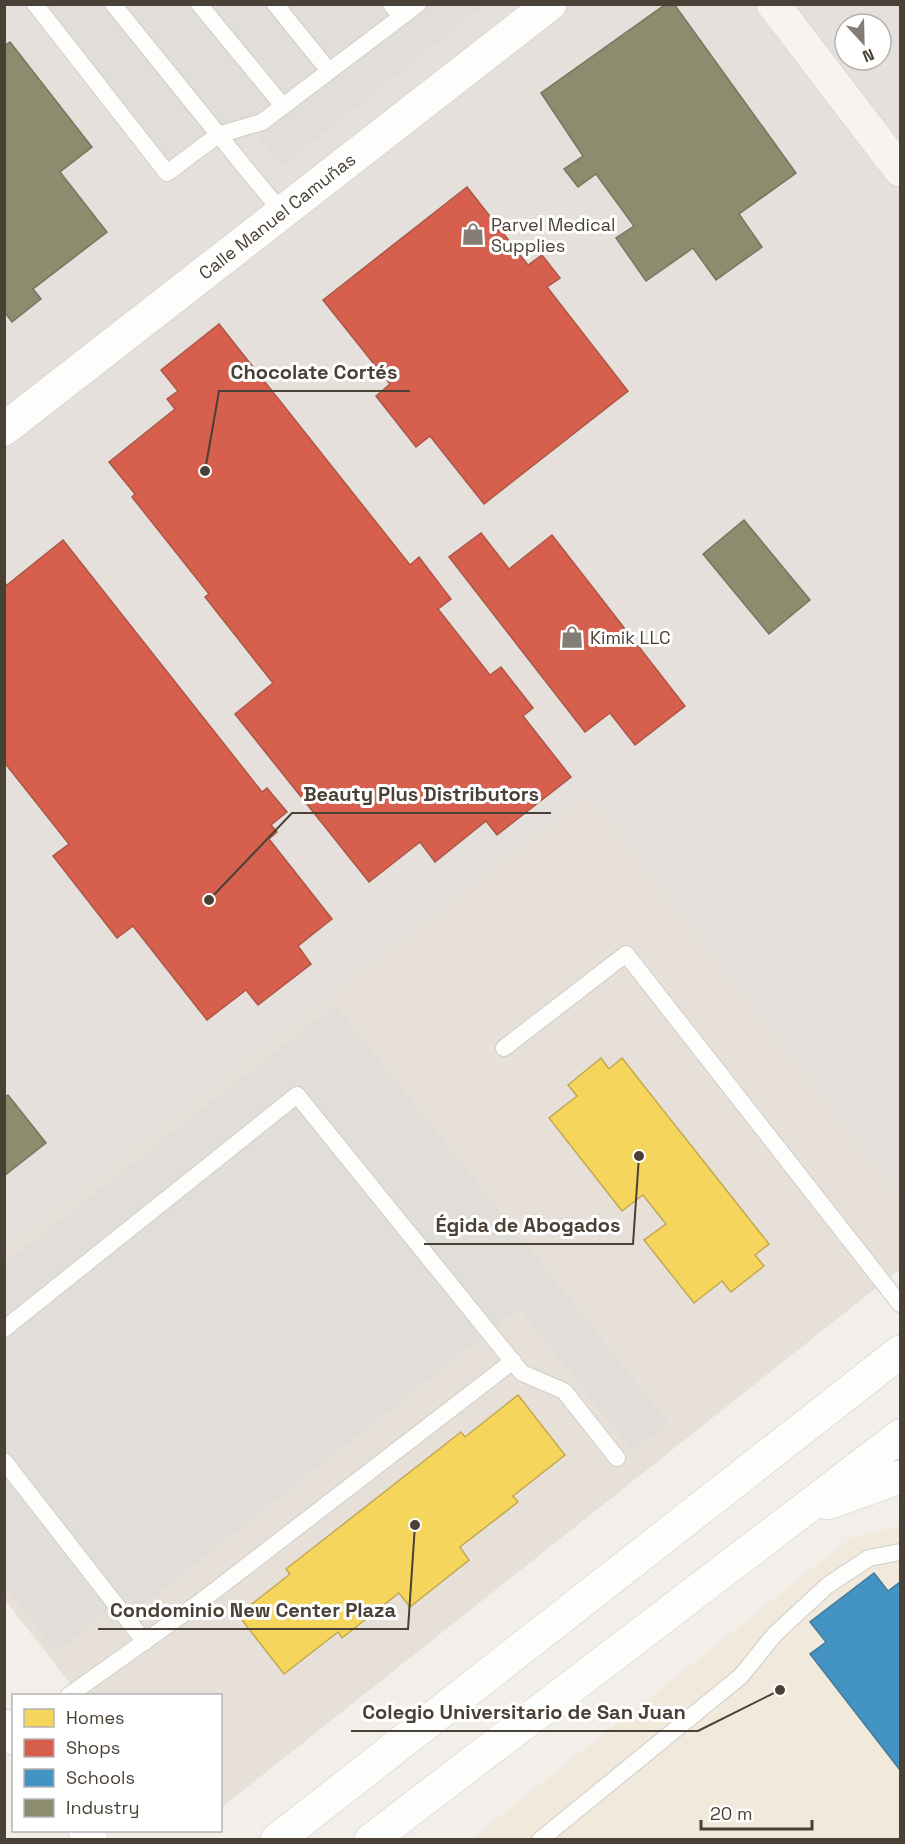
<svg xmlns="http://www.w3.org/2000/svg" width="905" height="1844" font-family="'Space Grotesk',sans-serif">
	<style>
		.residential { fill: #e6e0d8 }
		.industrial { fill: #e5e0dc; fill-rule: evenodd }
		.education { fill: #f0e9dc }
		.parking { fill: #e1deda }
		.homes { fill: #f6d55c; stroke: #c2a851; stroke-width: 1.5 }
		.shops { fill: #d6604d; stroke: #ac5646; stroke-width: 1.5 }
		.schools { fill: #4393c3; stroke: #457a99; stroke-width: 1.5 }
		.industry { fill: #8c8c6e; stroke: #78755d; stroke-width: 1.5 }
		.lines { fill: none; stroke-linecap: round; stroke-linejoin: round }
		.lane-casing { stroke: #d0cdc8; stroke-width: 18 }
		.street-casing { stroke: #d0cdc8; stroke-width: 34 }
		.secondary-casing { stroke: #d3cdc2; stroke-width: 34 }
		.lane { stroke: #fdfdfc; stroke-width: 16 }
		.street { stroke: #fdfdfc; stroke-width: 33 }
		.secondary { stroke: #f7f4ef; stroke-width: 33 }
		.labels { text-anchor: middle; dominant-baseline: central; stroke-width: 6; stroke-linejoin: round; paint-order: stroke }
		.street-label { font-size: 18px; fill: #494036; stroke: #fff }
		.poi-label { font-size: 18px; fill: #494036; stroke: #fff; text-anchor: start }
		.leader { fill: none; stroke: #494036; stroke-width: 2 }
		.callout-dot { fill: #494036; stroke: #fff; stroke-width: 2 }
		.callout-label { font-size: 20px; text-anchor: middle; font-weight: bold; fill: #494036; stroke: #fff; stroke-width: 6; stroke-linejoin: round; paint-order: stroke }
	</style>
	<rect width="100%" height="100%" fill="#f2efeb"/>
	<!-- residential -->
	<path class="residential" d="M 588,793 L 900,1195 L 900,1269 L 221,1808 L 220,1696 L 79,1695 L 5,1600 L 5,1250 Z"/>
	<!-- industrial -->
	<path class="industrial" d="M 5,5 L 900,5 L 900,1195 L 588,793 L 5,1250 ZM 845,24 L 881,24 L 881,60 L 845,60 Z"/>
	<!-- education -->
	<path class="education" d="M 900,1525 L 900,1839 L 470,1840 L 848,1540 Z"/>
	<!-- parking -->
	<path class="parking" d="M 35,5 L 485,5 L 282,166 L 246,123 L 170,180 Z
		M 335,1005 L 669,1423 L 633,1451 L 519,1308 L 114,1628 L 104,1615 L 56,1652 L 5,1586 L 5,1263 Z"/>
	<!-- homes -->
	<path class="homes" d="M 601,1058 L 609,1069 L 622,1058 L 769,1244 L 755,1255 L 764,1266 L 731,1292 L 722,1281 L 694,1303 L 644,1240 L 666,1224 L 643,1195 L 622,1211 L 549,1118 L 577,1096 L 568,1085 Z
		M 518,1395 L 565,1455 L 513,1496 L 518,1502 L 460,1547 L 469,1560 L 410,1607 L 399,1593 L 342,1638 L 338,1632 L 284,1674 L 238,1615 L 290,1574 L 286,1569 L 461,1432 L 465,1437 Z"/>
	<!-- shops -->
	<path class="shops" d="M 467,187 L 528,265 L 542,255 L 560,278 L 547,287 L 628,391 L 484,504 L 430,436 L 416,447 L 376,396 L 390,384 L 323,300 Z
		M 219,324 L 410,565 L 419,557 L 451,599 L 438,609 L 490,675 L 501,667 L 533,708 L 523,716 L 571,777 L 497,835 L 486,821 L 435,862 L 420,842 L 369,882 L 235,714 L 273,683 L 205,597 L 209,594 L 132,497 L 135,494 L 109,462 L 175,409 L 167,399 L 178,391 L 161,370 Z
		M 481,533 L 509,569 L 552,535 L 685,706 L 635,745 L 610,713 L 585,732 L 449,557 Z
		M 63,540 L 262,792 L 267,788 L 287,812 L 271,825 L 277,832 L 269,839 L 332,919 L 298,946 L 311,964 L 258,1005 L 246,990 L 207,1020 L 133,926 L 117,938 L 53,856 L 69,844 L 4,762 L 4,583 L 7,585 Z"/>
	<!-- schools -->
	<path class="schools" d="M 874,1573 L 888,1591 L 900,1582 L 900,1770 L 810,1654 L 826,1642 L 810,1622 Z"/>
	<!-- industry -->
	<path class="industry" d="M 666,4 L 674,4 L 796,173 L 739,214 L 762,247 L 716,280 L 693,248 L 646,281 L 616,238 L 634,226 L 596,174 L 578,187 L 564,169 L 583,156 L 541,93 Z
		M 10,42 L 92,147 L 60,172 L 107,232 L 33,289 L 41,299 L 12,322 L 6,314 L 4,314 L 4,46 Z
		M 744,520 L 810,600 L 769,634 L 703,554 Z
		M 8,1095 L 46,1143 L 4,1176 L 4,1143 L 6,1142 L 4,1139 L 4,1098 Z"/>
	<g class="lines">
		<!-- lane casing -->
		<g class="lane-casing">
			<path id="lane" d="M 35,4 L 167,173 L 218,135 L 262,122 L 418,4
				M 113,4 L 247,170 L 282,212
				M 199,4 L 283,106
				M 275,4 L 329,71
				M 391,4 L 401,17
				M 504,1048 L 626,954 L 900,1304
				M 4,1329 L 297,1095 L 522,1373 L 564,1391 L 617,1458
				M 4,1461 L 145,1642
				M 68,1696 L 200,1602 L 513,1361
				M 540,1840 L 741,1676 L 774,1635 L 828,1585 L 869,1558 L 900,1552"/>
		</g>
		<!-- street casing -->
		<g class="street-casing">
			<path id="street" d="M 4,429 L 550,4
				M 828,1503 L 900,1477
				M 4,1726 L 14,1738
				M 85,1830 L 91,1840
				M 277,1840 L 900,1352
				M 371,1840 L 900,1436"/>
		</g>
		<!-- secondary casing -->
		<g class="secondary-casing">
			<path id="secondary" d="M 773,4 L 900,170"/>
		</g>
		<!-- lane -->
		<use href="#lane" class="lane"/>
		<!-- street -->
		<use href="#street" class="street"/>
		<!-- secondary -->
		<use href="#secondary" class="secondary"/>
	</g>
	<!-- icons -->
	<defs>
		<g id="shop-bare" transform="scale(1.8)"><path d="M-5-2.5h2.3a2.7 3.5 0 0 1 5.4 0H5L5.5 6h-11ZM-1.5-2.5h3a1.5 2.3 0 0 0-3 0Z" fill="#847d75" stroke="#fff" stroke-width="2.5" paint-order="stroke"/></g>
	</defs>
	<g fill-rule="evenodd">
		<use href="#shop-bare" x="473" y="234"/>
		<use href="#shop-bare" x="572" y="637"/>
	</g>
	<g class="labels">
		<!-- street labels -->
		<g class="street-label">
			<text transform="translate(277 216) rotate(-38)">Calle Manuel Camuñas</text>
		</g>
		<!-- poi labels -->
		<g class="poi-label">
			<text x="491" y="224">Parvel Medical<tspan x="491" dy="21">Supplies</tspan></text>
			<text x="590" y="637">Kimik LLC</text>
		</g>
	</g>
	<!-- callouts -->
	<path class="leader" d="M205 471L219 391H410M209 900L292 813H551M639 1156L633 1244H424M415 1525L408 1629H98M780 1690L698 1731H351"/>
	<g class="callout-dot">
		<circle cx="205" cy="471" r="6"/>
		<circle cx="209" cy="900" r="6"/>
		<circle cx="639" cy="1156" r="6"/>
		<circle cx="415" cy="1525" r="6"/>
		<circle cx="780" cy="1690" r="6"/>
	</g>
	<g class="callout-label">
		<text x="314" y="379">Chocolate Cortés</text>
		<text x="421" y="801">Beauty Plus Distributors</text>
		<text x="528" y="1232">Égida de Abogados</text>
		<text x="253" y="1617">Condominio New Center Plaza</text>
		<text x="524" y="1719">Colegio Universitario de San Juan</text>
	</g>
	<!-- border -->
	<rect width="905" height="1844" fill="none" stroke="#494036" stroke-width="12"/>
	<!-- legend -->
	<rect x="12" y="1694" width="210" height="138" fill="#ffffff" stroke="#b6b3af" stroke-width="1.5"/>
	<rect x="24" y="1709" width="30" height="18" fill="#f6d55c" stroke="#b6b3af" stroke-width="1.5"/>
	<text x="66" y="1724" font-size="18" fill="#494036">Homes</text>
	<rect x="24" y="1739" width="30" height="18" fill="#d6604d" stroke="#b6b3af" stroke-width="1.5"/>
	<text x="66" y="1754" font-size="18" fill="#494036">Shops</text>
	<rect x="24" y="1769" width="30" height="18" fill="#4393c3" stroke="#b6b3af" stroke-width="1.5"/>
	<text x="66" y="1784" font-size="18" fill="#494036">Schools</text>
	<rect x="24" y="1799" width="30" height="18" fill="#8c8c6e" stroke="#b6b3af" stroke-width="1.5"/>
	<text x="66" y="1814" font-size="18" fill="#494036">Industry</text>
	<!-- north arrow -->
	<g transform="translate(863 42) rotate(158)"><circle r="28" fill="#ffffff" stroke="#b6b3af" stroke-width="1.5"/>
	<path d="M0-4.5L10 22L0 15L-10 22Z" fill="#847d75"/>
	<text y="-9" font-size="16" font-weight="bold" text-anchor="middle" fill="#494036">N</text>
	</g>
	<!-- scale -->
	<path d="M701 1820v9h111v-9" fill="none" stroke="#494036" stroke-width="3"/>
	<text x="710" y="1820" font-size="18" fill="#494036" stroke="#ffffff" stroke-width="4.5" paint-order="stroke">20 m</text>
</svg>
